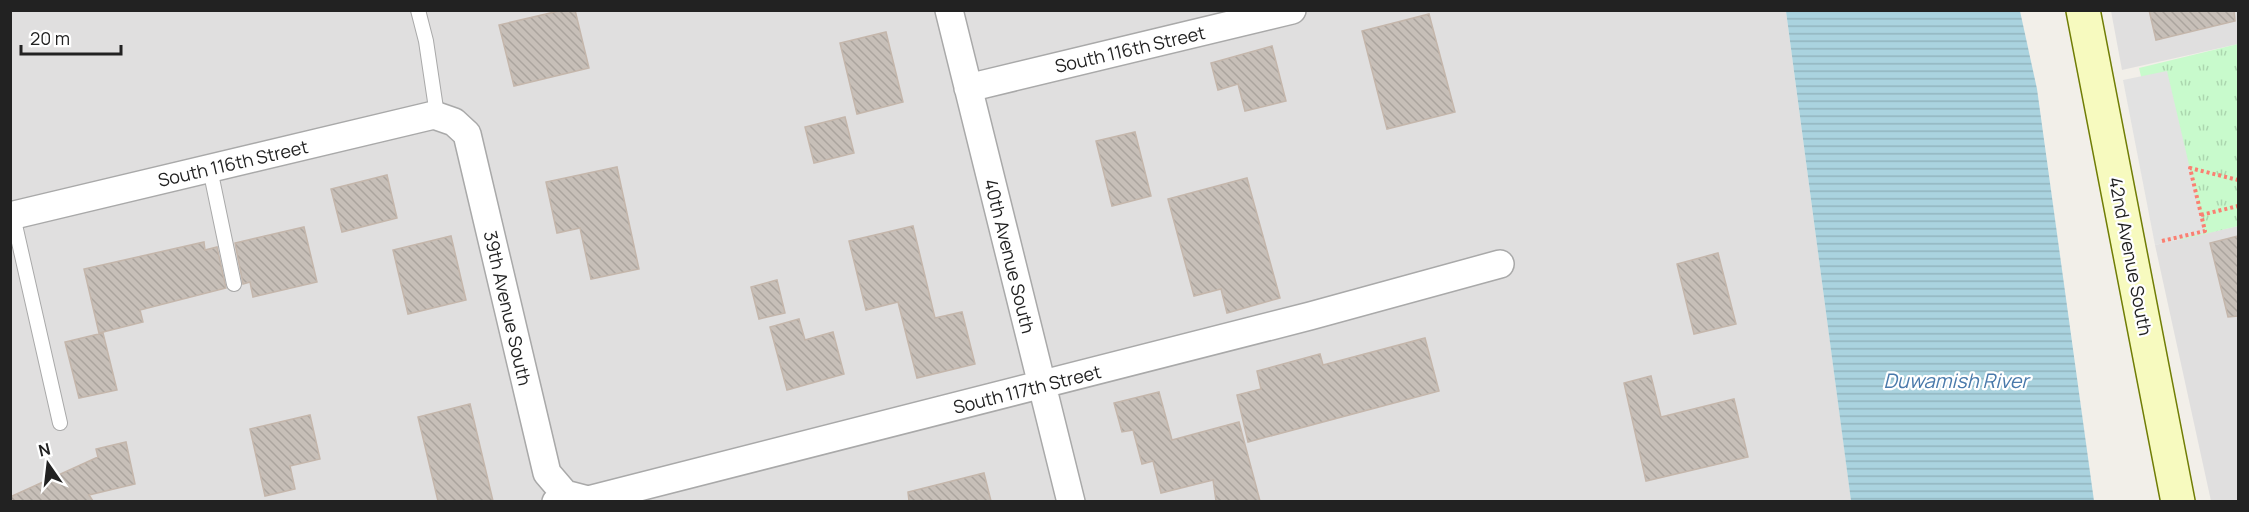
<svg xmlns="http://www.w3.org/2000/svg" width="2249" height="512" font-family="Manrope,sans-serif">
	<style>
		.residential { fill: #e0dfdf }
		.park { fill: url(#park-tufts) }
		.parking { fill: #e2e2e2 }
		.water { fill: url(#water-rules) }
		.building { fill: url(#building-back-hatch); stroke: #c4b6ab; stroke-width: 1.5 }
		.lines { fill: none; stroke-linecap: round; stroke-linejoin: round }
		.lane-casing { stroke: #a9a9a9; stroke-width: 16 }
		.street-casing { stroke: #a9a9a9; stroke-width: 30 }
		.secondary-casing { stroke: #707d05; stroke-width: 36 }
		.path { stroke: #fa8072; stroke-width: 4; stroke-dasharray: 3 3; stroke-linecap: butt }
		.lane { stroke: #fff; stroke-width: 14 }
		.street { stroke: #fff; stroke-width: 27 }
		.secondary { stroke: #f7fabf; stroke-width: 33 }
		.labels { text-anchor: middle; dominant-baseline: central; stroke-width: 4.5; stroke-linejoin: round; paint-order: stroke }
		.street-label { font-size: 18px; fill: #222; stroke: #fff }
		.water-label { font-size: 20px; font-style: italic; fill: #4a7aab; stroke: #fff }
	</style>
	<defs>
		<pattern id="park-tufts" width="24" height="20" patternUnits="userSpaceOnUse" patternTransform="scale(1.5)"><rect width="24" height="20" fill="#c8facc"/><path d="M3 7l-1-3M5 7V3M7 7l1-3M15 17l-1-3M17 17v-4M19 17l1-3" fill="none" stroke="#acd6af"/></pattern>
		<pattern id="water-rules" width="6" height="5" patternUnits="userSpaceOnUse" patternTransform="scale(1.5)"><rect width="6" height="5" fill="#aad3df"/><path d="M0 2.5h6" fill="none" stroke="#92b5bf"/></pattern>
		<pattern id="building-back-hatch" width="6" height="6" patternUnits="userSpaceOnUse" patternTransform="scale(1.5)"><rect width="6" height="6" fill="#c7bfb8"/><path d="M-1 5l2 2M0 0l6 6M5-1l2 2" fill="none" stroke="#aba49e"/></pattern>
	</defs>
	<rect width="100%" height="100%" fill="#f2efe9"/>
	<!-- residential -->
	<path class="residential" d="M 10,11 L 1786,11 L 1851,501 L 11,501 Z
		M 2111,11 L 2238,11 L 2238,44 L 2122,70 Z
		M 2238,226 L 2238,501 L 2211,501 L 2155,245 Z"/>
	<!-- park -->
	<path class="park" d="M 2238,44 L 2238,226 L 2180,240 L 2139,68 Z"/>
	<!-- parking -->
	<path class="parking" d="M 2167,71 L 2205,233 L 2155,245 L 2123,80 Z"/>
	<!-- water -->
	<path class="water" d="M 1786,11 L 2020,11 L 2037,89 L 2094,501 L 1851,501 Z"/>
	<!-- building -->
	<path class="building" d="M 563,10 L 575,10 L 589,68 L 514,86 L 499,25 Z
		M 2149,10 L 2234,10 L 2235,21 L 2156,40 Z
		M 1429,14 L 1455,112 L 1387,129 L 1362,31 Z
		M 886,32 L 903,102 L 857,114 L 840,43 Z
		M 1272,46 L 1286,101 L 1245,111 L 1238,84 L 1218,90 L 1211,63 Z
		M 845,117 L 854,153 L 814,163 L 805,127 Z
		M 1135,132 L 1151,196 L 1112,206 L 1096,141 Z
		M 617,167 L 639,269 L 591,279 L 580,228 L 557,233 L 546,182 Z
		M 387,175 L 397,218 L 342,232 L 331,189 Z
		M 1247,178 L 1280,298 L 1227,313 L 1221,289 L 1194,296 L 1168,199 Z
		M 913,226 L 935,318 L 962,312 L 975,364 L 917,378 L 898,302 L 866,310 L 849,241 Z
		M 304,227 L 317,282 L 253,297 L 250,282 L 243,284 L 235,243 Z
		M 451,236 L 466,300 L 408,314 L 393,250 Z
		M 2238,236 L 2238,316 L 2228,317 L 2210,243 Z
		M 204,242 L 205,250 L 217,247 L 226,288 L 140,310 L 143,322 L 99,333 L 84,269 Z
		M 1718,253 L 1736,324 L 1694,334 L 1677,264 Z
		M 777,280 L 785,313 L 759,319 L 751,287 Z
		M 799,319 L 805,340 L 833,332 L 844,374 L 787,390 L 770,327 Z
		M 103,333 L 117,390 L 79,398 L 65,342 Z
		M 1425,338 L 1439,391 L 1248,442 L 1237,395 L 1261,389 L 1257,371 L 1320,354 L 1323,365 Z
		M 1651,376 L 1661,417 L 1734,399 L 1748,457 L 1646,481 L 1624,383 Z
		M 1159,392 L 1172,440 L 1239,422 L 1260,501 L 1216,501 L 1213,480 L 1161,493 L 1153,461 L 1142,464 L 1133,430 L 1122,432 L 1114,403 Z
		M 470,404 L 493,501 L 438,501 L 418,417 Z
		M 310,415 L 320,459 L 290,466 L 295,489 L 265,496 L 250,429 Z
		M 126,442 L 135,484 L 89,495 L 93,501 L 10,501 L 10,497 L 98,457 L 96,449 Z
		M 984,473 L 991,501 L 909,501 L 908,492 Z"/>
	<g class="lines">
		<!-- lane casing -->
		<g class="lane-casing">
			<path id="lane" d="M 418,10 L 426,41 L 437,115
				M 210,169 L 234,284
				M 13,216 L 60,423"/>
		</g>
		<!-- street casing -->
		<g class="street-casing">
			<path id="street" d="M 949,10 L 1071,502
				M 968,88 L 1292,10
				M 10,216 L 434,115 L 454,122 L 467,134 L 547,473 L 565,494
				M 556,502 L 565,494 L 588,500 L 1310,316 L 1500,264"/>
		</g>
		<!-- secondary casing -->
		<g class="secondary-casing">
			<path id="secondary" d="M 2083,10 L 2178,502"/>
		</g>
		<!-- path -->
		<path class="path" d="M 2201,215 L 2238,206
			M 2162,241 L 2205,231 L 2190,168 L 2238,180"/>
		<!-- lane -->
		<use href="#lane" class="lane"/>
		<!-- street -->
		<use href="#street" class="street"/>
		<!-- secondary -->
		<use href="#secondary" class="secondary"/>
	</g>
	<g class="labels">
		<!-- street labels -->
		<g class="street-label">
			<text transform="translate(1130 49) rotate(-13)">South 116th Street</text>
			<text transform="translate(233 163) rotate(-13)">South 116th Street</text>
			<text transform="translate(1010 256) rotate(76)">40th Avenue South</text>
			<text transform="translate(2131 256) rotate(79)">42nd Avenue South</text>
			<text transform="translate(508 308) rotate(77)">39th Avenue South</text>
			<text transform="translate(1027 389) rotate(-14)">South 117th Street</text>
		</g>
		<!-- water labels -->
		<g class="water-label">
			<text x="1956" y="380">Duwamish River</text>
		</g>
	</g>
	<!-- border -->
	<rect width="2249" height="512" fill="none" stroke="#222222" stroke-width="24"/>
	<!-- north arrow -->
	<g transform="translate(48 464) rotate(346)" stroke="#ffffff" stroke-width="4.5" paint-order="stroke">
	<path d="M0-4.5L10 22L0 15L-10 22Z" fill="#222222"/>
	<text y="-9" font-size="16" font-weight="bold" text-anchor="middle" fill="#222222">N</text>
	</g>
	<!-- scale -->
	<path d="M21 45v9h100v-9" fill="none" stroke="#222222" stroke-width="3"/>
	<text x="30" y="45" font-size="18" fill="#222222" stroke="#ffffff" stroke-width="4.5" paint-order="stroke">20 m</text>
</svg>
